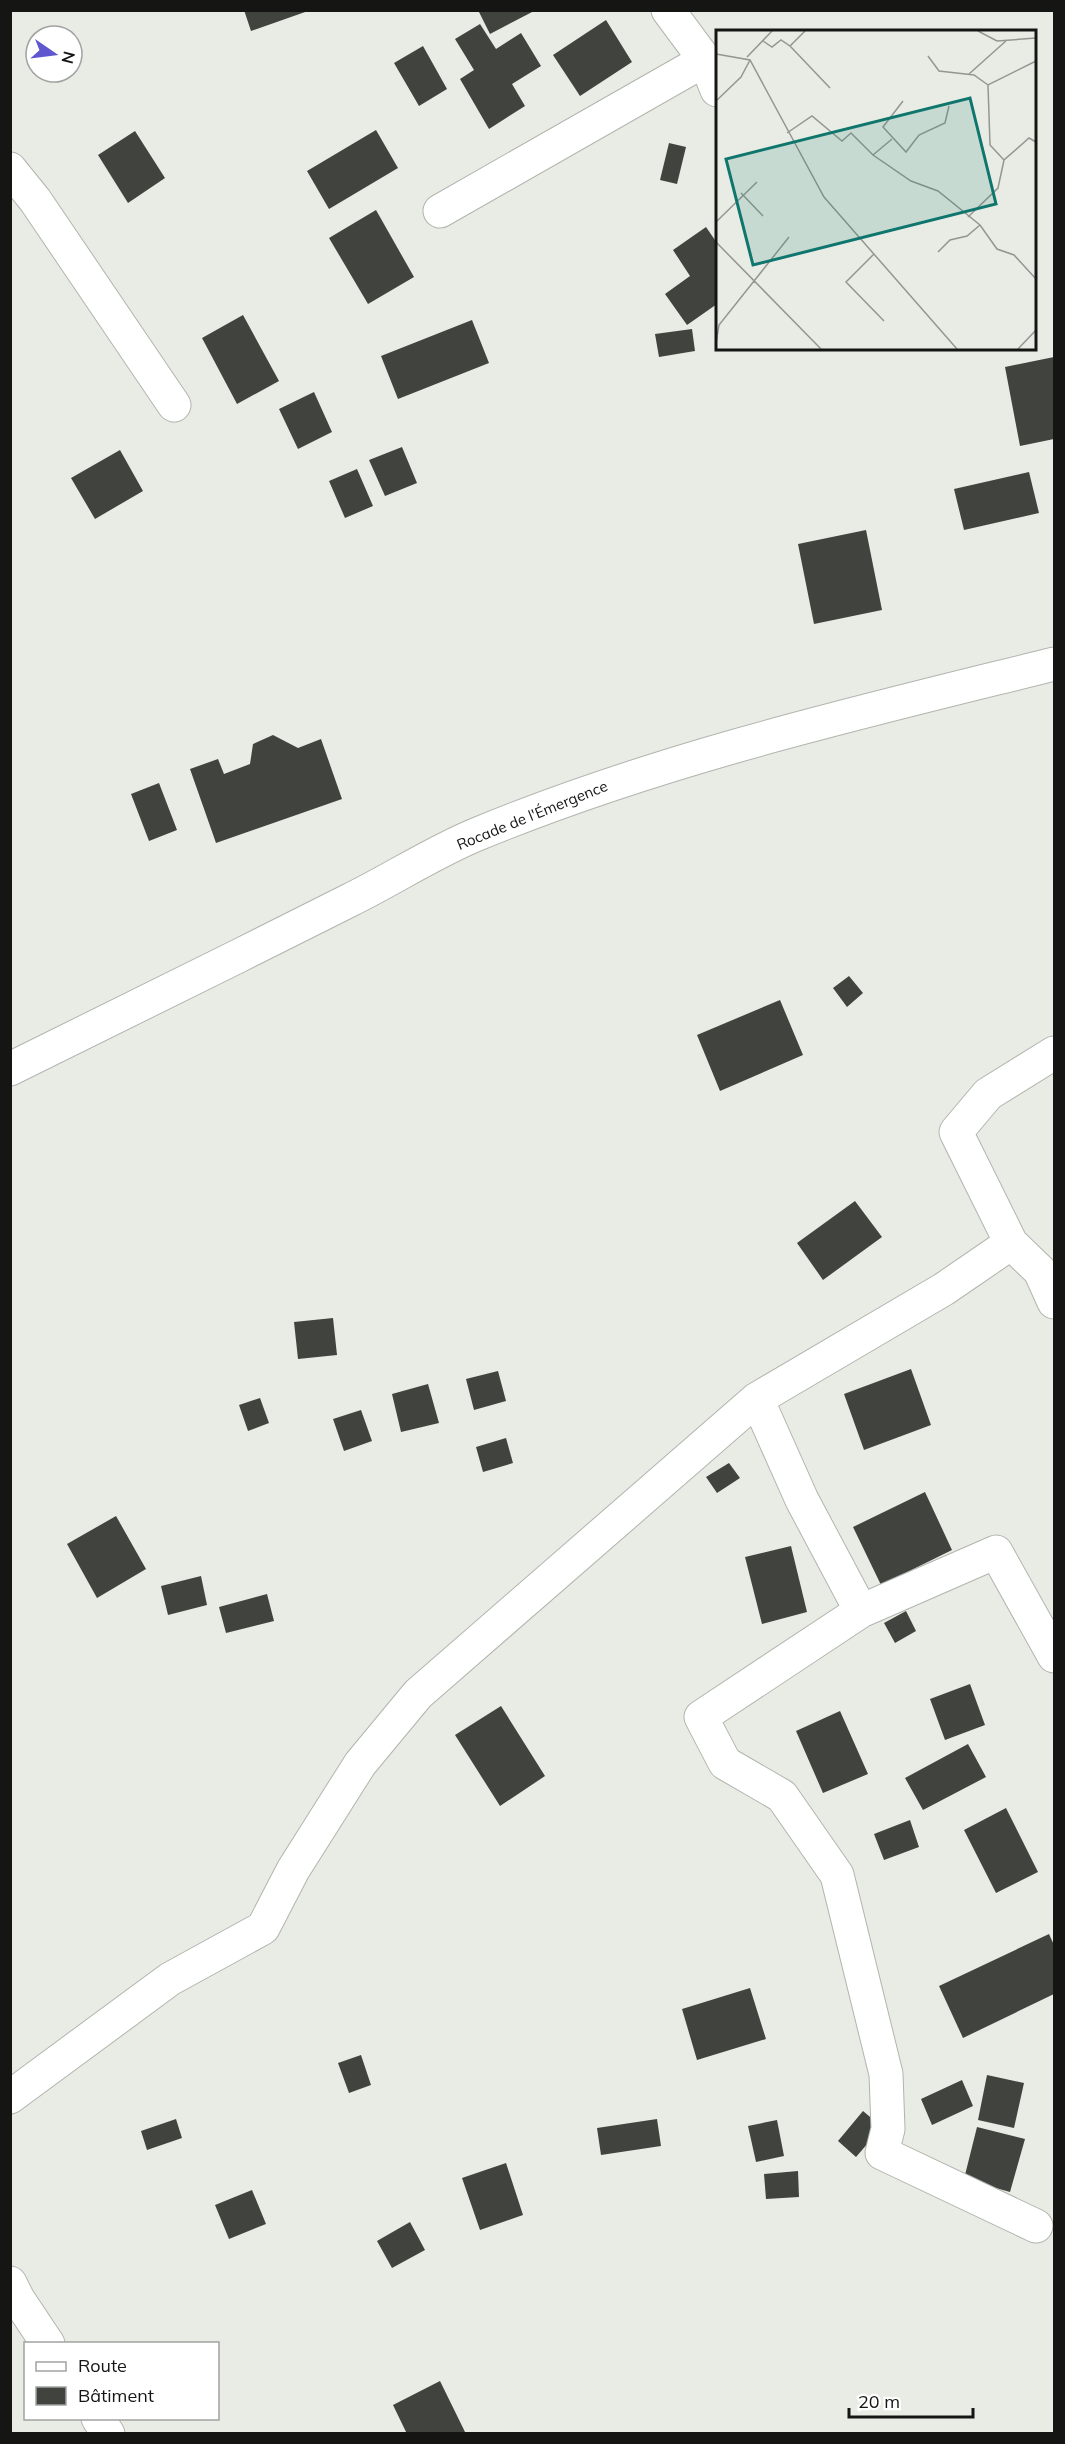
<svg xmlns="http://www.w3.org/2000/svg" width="1065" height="2444" font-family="Mulish,sans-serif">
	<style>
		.building { fill: #41443e }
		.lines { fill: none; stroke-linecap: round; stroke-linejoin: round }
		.minor-casing { stroke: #b1b5ae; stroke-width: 35 }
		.minor { stroke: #fff; stroke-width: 33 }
		.labels { text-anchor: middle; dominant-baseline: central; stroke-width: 6; stroke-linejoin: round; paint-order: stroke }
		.street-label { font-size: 15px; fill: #151614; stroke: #fff }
		.inset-road { fill: none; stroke: #949691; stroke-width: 1.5 }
		.view { fill: #0f766e; fill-opacity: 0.15; stroke: #0f766e; stroke-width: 3 }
		.inset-edge { fill: none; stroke: #151614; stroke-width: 3 }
	</style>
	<rect width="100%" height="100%" fill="#e8ece4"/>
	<!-- building -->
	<path class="building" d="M 244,10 L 308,10 L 308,11 L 251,31 Z
		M 478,10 L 536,10 L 490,34 Z
		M 606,20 L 632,62 L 580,96 L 553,55 Z
		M 480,24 L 496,49 L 521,33 L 541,66 L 512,84 L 525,106 L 489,129 L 460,79 L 474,70 L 455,39 Z
		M 423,46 L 447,89 L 419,106 L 394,63 Z
		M 376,130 L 398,168 L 329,209 L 307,171 Z
		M 135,131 L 165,178 L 128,203 L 98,155 Z
		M 669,143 L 686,147 L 677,184 L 660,180 Z
		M 376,210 L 414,277 L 368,304 L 329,238 Z
		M 706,227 L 717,243 L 717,304 L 687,325 L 665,294 L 690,276 L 673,250 Z
		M 243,315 L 279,381 L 237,404 L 202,338 Z
		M 472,320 L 489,363 L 398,399 L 381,356 Z
		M 692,329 L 695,351 L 659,357 L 655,334 Z
		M 1054,357 L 1054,439 L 1020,446 L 1005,367 Z
		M 314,392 L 332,432 L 298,449 L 279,409 Z
		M 402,447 L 417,483 L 385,496 L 369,460 Z
		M 120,450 L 143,491 L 95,519 L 71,478 Z
		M 357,469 L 373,506 L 345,518 L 329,481 Z
		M 1029,472 L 1039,513 L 964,530 L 954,489 Z
		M 866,530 L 882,610 L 814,624 L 798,544 Z
		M 273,735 L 298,748 L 321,739 L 342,799 L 216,843 L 190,769 L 218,759 L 224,774 L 250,764 L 253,744 Z
		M 159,783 L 177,830 L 149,841 L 131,794 Z
		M 849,976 L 863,993 L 847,1007 L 833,988 Z
		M 780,1000 L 803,1055 L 720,1091 L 697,1035 Z
		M 855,1201 L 882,1237 L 823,1280 L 797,1243 Z
		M 333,1318 L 337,1355 L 298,1359 L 294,1322 Z
		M 911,1369 L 931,1425 L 864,1450 L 844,1394 Z
		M 498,1371 L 506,1401 L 474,1410 L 466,1379 Z
		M 428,1384 L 439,1423 L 401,1432 L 392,1394 Z
		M 260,1398 L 269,1423 L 248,1431 L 239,1405 Z
		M 361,1410 L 372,1441 L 344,1451 L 333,1419 Z
		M 506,1438 L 513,1463 L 483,1472 L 476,1447 Z
		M 729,1463 L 740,1478 L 717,1493 L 706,1477 Z
		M 925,1492 L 952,1550 L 881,1585 L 853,1527 Z
		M 116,1516 L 146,1569 L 97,1598 L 67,1544 Z
		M 791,1546 L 807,1612 L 762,1624 L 745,1557 Z
		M 201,1576 L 207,1605 L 168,1615 L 161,1586 Z
		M 267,1594 L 274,1621 L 226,1633 L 219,1607 Z
		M 906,1611 L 916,1631 L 895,1643 L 884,1623 Z
		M 970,1684 L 985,1725 L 945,1740 L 930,1699 Z
		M 501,1706 L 545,1776 L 500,1806 L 455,1735 Z
		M 840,1711 L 868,1774 L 823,1793 L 796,1731 Z
		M 968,1744 L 986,1777 L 923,1810 L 905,1778 Z
		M 1006,1808 L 1038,1872 L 996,1893 L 964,1830 Z
		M 910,1820 L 919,1847 L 884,1860 L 874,1834 Z
		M 1049,1934 L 1054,1945 L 1054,1994 L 963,2038 L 939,1986 Z
		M 750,1988 L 766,2039 L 697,2060 L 682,2009 Z
		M 361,2055 L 371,2085 L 349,2093 L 338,2063 Z
		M 987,2075 L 1024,2083 L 1014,2128 L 978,2120 Z
		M 962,2080 L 973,2106 L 932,2125 L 921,2099 Z
		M 863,2111 L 882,2127 L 856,2157 L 838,2141 Z
		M 176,2119 L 182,2138 L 147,2150 L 141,2131 Z
		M 657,2119 L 661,2146 L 601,2155 L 597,2128 Z
		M 777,2120 L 784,2156 L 756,2162 L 748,2126 Z
		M 977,2127 L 1025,2139 L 1010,2192 L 964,2179 Z
		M 506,2163 L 523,2215 L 480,2230 L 462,2178 Z
		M 798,2171 L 799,2197 L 766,2199 L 764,2174 Z
		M 252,2190 L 266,2224 L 229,2239 L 215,2205 Z
		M 410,2222 L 425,2250 L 392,2268 L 377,2241 Z
		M 440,2381 L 466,2434 L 407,2434 L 393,2405 Z"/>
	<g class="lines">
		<!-- minor casing -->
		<g class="minor-casing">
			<path id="minor" d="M 668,10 L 705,60 L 717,90
				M 10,169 L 35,200 L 174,405
				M 440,211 L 705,60
				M 10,1069 C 124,1013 237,957 350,900 C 393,879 435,851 480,833 C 665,757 861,712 1054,664
				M 1011,1243 L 1040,1271 L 1054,1302
				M 757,1399 L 802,1500 L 861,1611
				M 10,2097 L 170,1979 L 263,1928 L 293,1870 L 360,1764 L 418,1694 L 757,1399 L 944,1289 L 1011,1243 L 956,1132 L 988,1094 L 1054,1053
				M 1036,2226 L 882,2153 L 888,2129 L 886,2074 L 837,1875 L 782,1796 L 725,1763 L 701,1717 L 861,1611 L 996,1552 L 1054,1656
				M 10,2283 L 18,2299 L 48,2344
				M 98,2418 L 108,2434"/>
		</g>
		<!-- minor -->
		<use href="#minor" class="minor"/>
	</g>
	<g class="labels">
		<!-- street labels -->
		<g class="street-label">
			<text transform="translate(532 815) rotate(-22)">Rocade de l'Émergence</text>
		</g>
	</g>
	<!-- overview -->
	<g transform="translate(716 30)">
		<rect width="320" height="320" fill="#e8ece4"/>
		<path class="inset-road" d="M 262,1 L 281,11 L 320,8M 47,11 L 56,17 L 65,10 L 74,16 L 89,1M 74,16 L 114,58M 0,24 L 34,30 L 108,167 L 241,319M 212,26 L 223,41 L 258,45 L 272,55 L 320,31M 31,27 L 56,1M 253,44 L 291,10M 272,55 L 274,115 L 288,130M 0,71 L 25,47 L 34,30M 187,71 L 167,97 L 190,122 L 203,105 L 229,93 L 233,76M 71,103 L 96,86 L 126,111 L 135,103 L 157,125 L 195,151 L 222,161 L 264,195 L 281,219 L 298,225 L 320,249M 157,125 L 176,109M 25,163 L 47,186M 252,187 L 282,158 L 288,130 L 313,108 L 320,112M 0,192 L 41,152M 0,212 L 105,319M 222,222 L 234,210 L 251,206 L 264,195M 158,224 L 130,252 L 168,291M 0,313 L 3,295 L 73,207M 302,319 L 320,300"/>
		<path class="view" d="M 254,68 L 280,174 L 37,235 L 10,129 Z"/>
		<rect width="320" height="320" class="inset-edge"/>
	</g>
	<!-- border -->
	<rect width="1065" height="2444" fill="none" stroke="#151614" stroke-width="24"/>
	<!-- legend -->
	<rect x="24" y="2342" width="195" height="78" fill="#ffffff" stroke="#a1a2a1" stroke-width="1.5"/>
	<rect x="36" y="2362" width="30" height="9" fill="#ffffff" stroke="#a1a2a1" stroke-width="1.5"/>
	<text x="78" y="2372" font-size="18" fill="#151614">Route</text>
	<rect x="36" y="2387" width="30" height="18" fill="#41443e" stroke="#a1a2a1" stroke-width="1.5"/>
	<text x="78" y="2402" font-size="18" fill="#151614">Bâtiment</text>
	<!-- north arrow -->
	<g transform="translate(54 54) rotate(104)"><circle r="28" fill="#ffffff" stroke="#a1a2a1" stroke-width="1.5"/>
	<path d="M0-4.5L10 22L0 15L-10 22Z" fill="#5e57cf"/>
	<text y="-9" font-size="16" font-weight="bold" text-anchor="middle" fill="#151614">N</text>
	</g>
	<!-- scale -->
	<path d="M849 2408v9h124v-9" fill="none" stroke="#151614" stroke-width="3"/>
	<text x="858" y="2408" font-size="18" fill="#151614" stroke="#ffffff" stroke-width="4.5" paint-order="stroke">20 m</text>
</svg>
